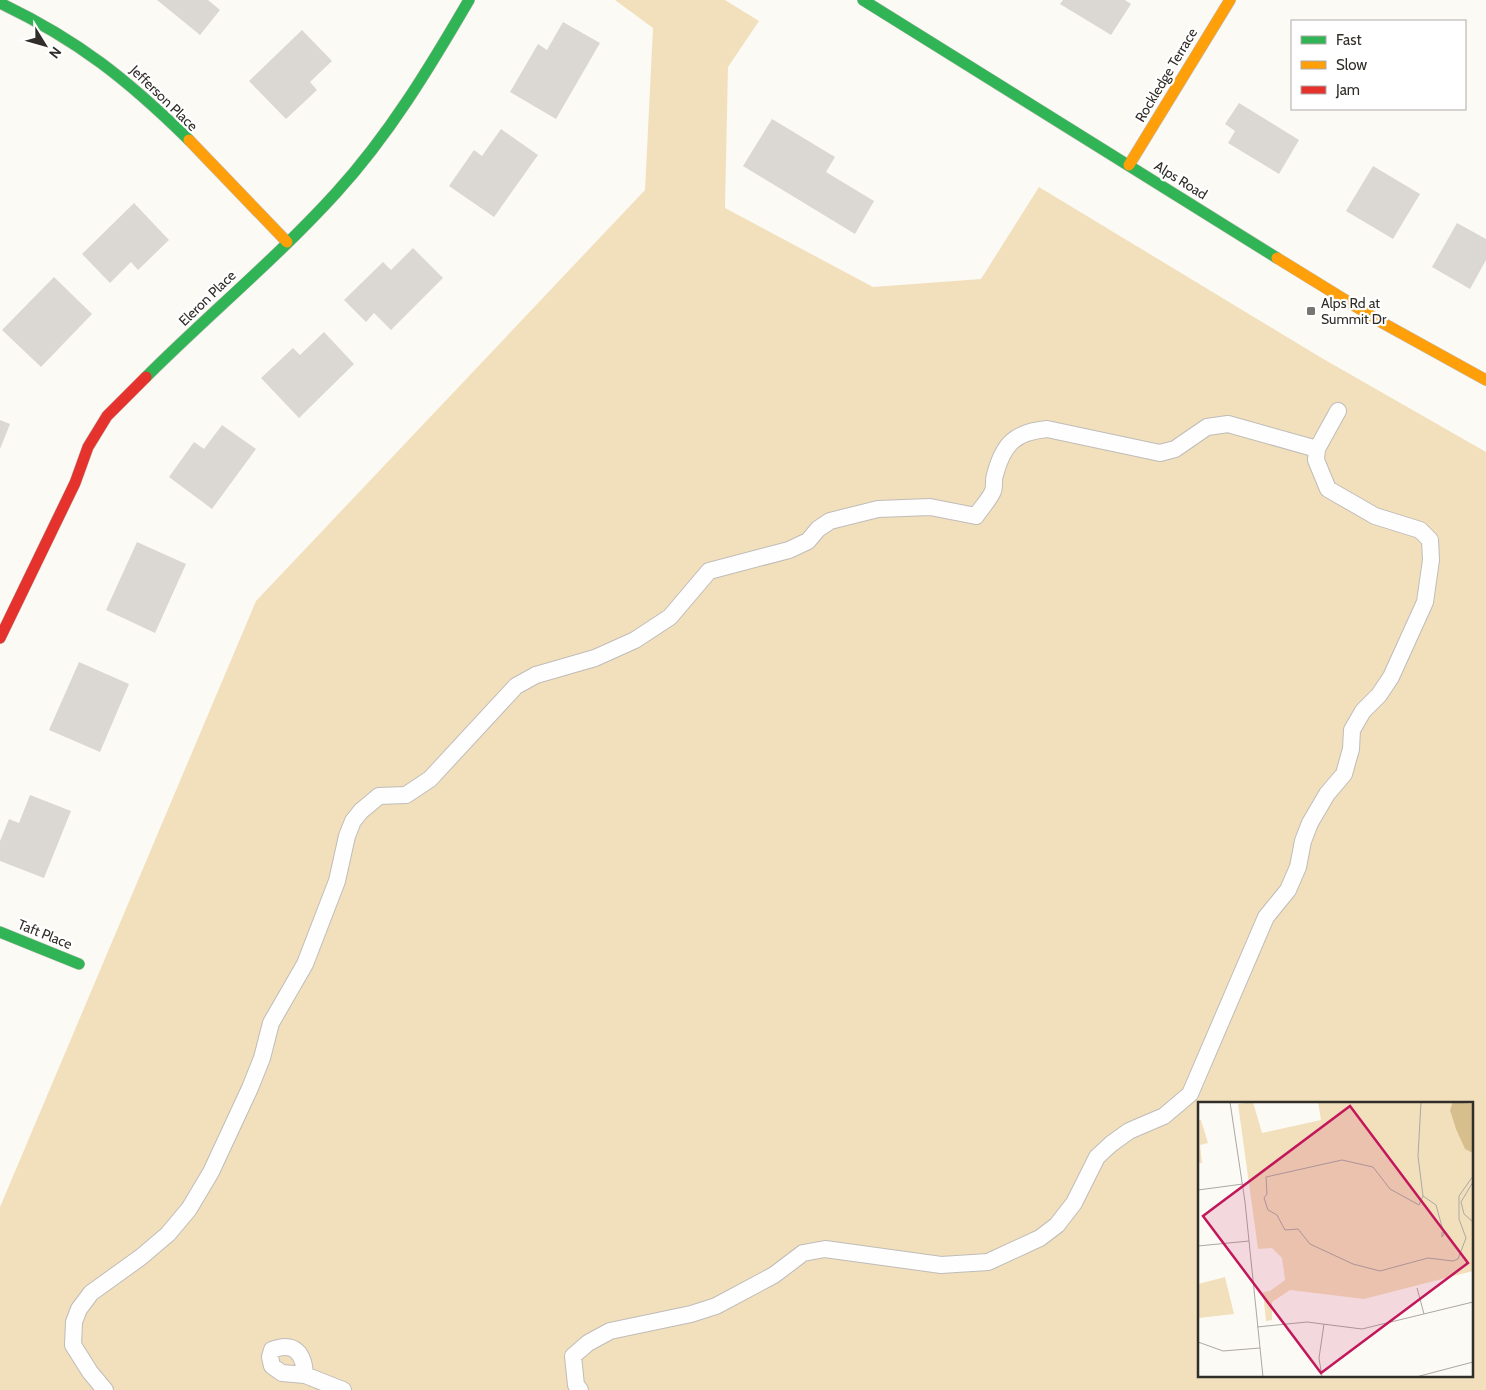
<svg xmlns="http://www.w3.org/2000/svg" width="1486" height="1390" font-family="Cabin,sans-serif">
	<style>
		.green { fill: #f2e0bd; fill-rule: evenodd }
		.building { fill: #dbd8d3 }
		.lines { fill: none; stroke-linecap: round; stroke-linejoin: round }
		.lane-casing { stroke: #bfbcb8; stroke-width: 18 }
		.fast-casing { stroke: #bfbcb8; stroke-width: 12 }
		.slow-casing { stroke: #bfbcb8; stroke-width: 12 }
		.jam-casing { stroke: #bfbcb8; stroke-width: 12 }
		.lane { stroke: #fffefe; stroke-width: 16 }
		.fast { stroke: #30b455; stroke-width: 11 }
		.slow { stroke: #ff9f0a; stroke-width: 11 }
		.jam { stroke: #e5322d; stroke-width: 11 }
		.poi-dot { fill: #787570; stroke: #fff; stroke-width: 2 }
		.labels { text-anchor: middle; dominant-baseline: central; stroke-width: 4.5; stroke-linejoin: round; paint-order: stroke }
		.street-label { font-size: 14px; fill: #312e29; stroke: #fff }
		.poi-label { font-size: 14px; fill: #312e29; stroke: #fff; text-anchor: start }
		.inset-road { fill: none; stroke: #aba8a3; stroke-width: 1 }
		.view { fill: #c2185b; fill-opacity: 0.15; stroke: #c2185b; stroke-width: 2.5 }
		.inset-edge { fill: none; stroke: #312e29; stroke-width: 2.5 }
	</style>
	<rect width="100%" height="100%" fill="#fcfaf5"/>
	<!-- green -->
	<path class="green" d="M 615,0 L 725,0 L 759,21 L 728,67 L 725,208 L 873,287 L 981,279 L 1039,187 L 1320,357 L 1486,452 L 1486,1390 L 0,1390 L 0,1207 L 256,601 L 645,190 L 653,28 ZM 1200,1104 L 1472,1104 L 1472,1376 L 1200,1376 Z"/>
	<!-- building -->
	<path class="building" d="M 157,0 L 208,0 L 220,10 L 200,35 Z
		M 1063,0 L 1125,0 L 1131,4 L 1111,35 L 1060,4 Z
		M 563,22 L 600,43 L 556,119 L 510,92 L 538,44 L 547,50 Z
		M 302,30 L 332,61 L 310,82 L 317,90 L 286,119 L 249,81 Z
		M 1239,103 L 1299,140 L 1279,174 L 1228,143 L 1235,131 L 1225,124 Z
		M 772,119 L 835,157 L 826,172 L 874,201 L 855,234 L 743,166 Z
		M 501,129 L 538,155 L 494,217 L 449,186 L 474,150 L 482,156 Z
		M 1373,166 L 1420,194 L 1393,239 L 1346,211 Z
		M 134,203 L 169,240 L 138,270 L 131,262 L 110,283 L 82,254 Z
		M 1457,223 L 1486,239 L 1486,260 L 1470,289 L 1432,267 Z
		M 413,248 L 443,278 L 391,330 L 374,313 L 366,322 L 344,300 L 383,262 L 391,270 Z
		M 54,277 L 92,314 L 41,367 L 2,330 Z
		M 324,332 L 354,364 L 299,418 L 261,378 L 293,348 L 300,355 Z
		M 0,420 L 10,424 L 0,449 Z
		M 222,425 L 256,449 L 212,509 L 169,477 L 194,442 L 204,449 Z
		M 137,542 L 186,564 L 155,633 L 106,610 Z
		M 79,662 L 129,684 L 100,752 L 49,730 Z
		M 30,795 L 71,811 L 44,878 L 0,861 L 0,841 L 9,819 L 19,823 Z"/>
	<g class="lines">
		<!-- lane casing -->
		<g class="lane-casing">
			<path id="lane" d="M 1317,449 L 1338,411
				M 305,1375 C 304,1354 295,1341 272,1350 L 270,1357 L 272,1366 L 282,1373 L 305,1375 L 343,1390
				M 105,1390 L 90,1372 L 73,1345 L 74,1322 L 79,1309 L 91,1293 L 141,1257 L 168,1234 L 189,1209 L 211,1172 L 250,1088 L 262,1058 L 271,1023 L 305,964 L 337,881 L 347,836 L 353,821 L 361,811 L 379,796 L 406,795 L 430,779 L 516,686 L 536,675 L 595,658 L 635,640 L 670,617 L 709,571 L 789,550 L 808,541 L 818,529 L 830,521 L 878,509 L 930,507 L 976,516 C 981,508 990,499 993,491 C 995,486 993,480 995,475 C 1003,444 1015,432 1047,429 L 1160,453 L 1175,449 L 1207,427 L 1228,424 L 1317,449 L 1316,460 L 1328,489 L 1375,516 L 1420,530 L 1430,540 L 1431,560 L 1425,602 L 1391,677 L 1379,695 L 1363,711 L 1352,730 L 1351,749 L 1344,774 L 1327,794 L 1310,823 L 1303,841 L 1298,867 L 1288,890 L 1266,917 L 1190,1094 L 1164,1116 L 1129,1131 L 1111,1144 L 1097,1157 L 1074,1203 L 1057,1225 L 1040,1238 L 988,1262 L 941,1265 L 825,1249 L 803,1253 L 774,1275 L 716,1306 L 691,1314 L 610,1331 L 588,1343 L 573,1356 L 576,1385 L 580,1390"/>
		</g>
		<!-- fast casing -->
		<g class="fast-casing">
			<path id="fast" d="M 863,0 L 1277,258
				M 0,3 C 78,40 128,80 189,140
				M 146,377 C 208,315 277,258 336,193 C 389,135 430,67 469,0
				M 0,932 L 79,964"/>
		</g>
		<!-- slow casing -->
		<g class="slow-casing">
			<path id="slow" d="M 189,140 L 287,242
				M 1129,165 L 1230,0
				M 1277,258 L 1381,322 L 1486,380"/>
		</g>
		<!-- jam casing -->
		<g class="jam-casing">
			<path id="jam" d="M 0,638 L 75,483 L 88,447 L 107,416 L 146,377"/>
		</g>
		<!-- lane -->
		<use href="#lane" class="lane"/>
		<!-- fast -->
		<use href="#fast" class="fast"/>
		<!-- slow -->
		<use href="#slow" class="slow"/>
		<!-- jam -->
		<use href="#jam" class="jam"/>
	</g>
	<!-- markers -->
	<rect class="poi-dot" x="1306" y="306" width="10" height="10" rx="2.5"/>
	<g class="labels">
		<!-- street labels -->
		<g class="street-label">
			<text transform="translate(1166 75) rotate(-59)">Rockledge Terrace</text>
			<text transform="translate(164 98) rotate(44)">Jefferson Place</text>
			<text transform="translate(1181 180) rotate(32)">Alps Road</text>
			<text transform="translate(207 298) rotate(-44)">Eleron Place</text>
			<text transform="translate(45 934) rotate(22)">Taft Place</text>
		</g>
		<!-- poi labels -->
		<g class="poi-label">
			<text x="1321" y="303">Alps Rd at<tspan x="1321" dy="16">Summit Dr</tspan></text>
		</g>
	</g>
	<!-- overview -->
	<g transform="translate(1198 1102)">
		<rect width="275" height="275" fill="#fcfaf5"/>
		<path d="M 55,0 L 64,31 L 123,18 L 120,0 L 275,0 L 275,169 L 166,197 L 92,188 L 74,200 L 74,218 L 68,219 L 65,190 L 72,189 L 87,178 L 84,156 L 74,146 L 60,147 L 40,2 ZM 0,18 L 3,18 L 10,41 L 2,43 L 4,61 L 0,61 ZM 27,175 L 36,212 L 1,216 L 0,182 Z" fill="#f2e0bd"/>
		<path d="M 255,0 L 275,2 L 275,51 L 267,47 L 258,27 L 252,8 Z" fill="#d7be8d"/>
		<path class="inset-road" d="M 32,0 L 47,100 L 65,275M 223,0 L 220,54 L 225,94 L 221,103 L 192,87 L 175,65 L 144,58 L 68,75 L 69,92 L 66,96 L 70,108 L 79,113 L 87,128 L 100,127 L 112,142 L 155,162 L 182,169 L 230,156 L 255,159 L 260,157 L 268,136 L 261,117 L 261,94 L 275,74M 275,80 L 263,100 L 266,112 L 275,120M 0,88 L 45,82M 225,94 L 238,103 L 246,132 L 244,135 L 244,130M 0,144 L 51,139M 219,186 L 226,212M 59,225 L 109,220 L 164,227 L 275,200M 0,240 L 25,249 L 62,246M 124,275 L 121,256 L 126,222M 218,275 L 275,260"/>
		<path class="view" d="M 152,4 L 270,161 L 123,271 L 5,114 Z"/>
		<rect width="275" height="275" class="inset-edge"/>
	</g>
	<!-- legend -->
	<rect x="1291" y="20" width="175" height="90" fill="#ffffff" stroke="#adaba9"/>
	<rect x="1301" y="36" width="25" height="8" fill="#30b455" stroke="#adaba9"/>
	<text x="1336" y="45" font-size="15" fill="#312e29">Fast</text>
	<rect x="1301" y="61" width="25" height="8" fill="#ff9f0a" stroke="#adaba9"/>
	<text x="1336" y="70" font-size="15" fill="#312e29">Slow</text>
	<rect x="1301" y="86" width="25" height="8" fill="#e5322d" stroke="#adaba9"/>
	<text x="1336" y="95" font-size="15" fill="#312e29">Jam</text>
	<!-- north arrow -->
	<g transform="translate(45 45) rotate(127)" stroke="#ffffff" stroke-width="4" paint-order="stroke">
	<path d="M0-4L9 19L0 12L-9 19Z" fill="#312e29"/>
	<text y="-8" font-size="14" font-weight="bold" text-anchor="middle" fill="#312e29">N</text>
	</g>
</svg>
